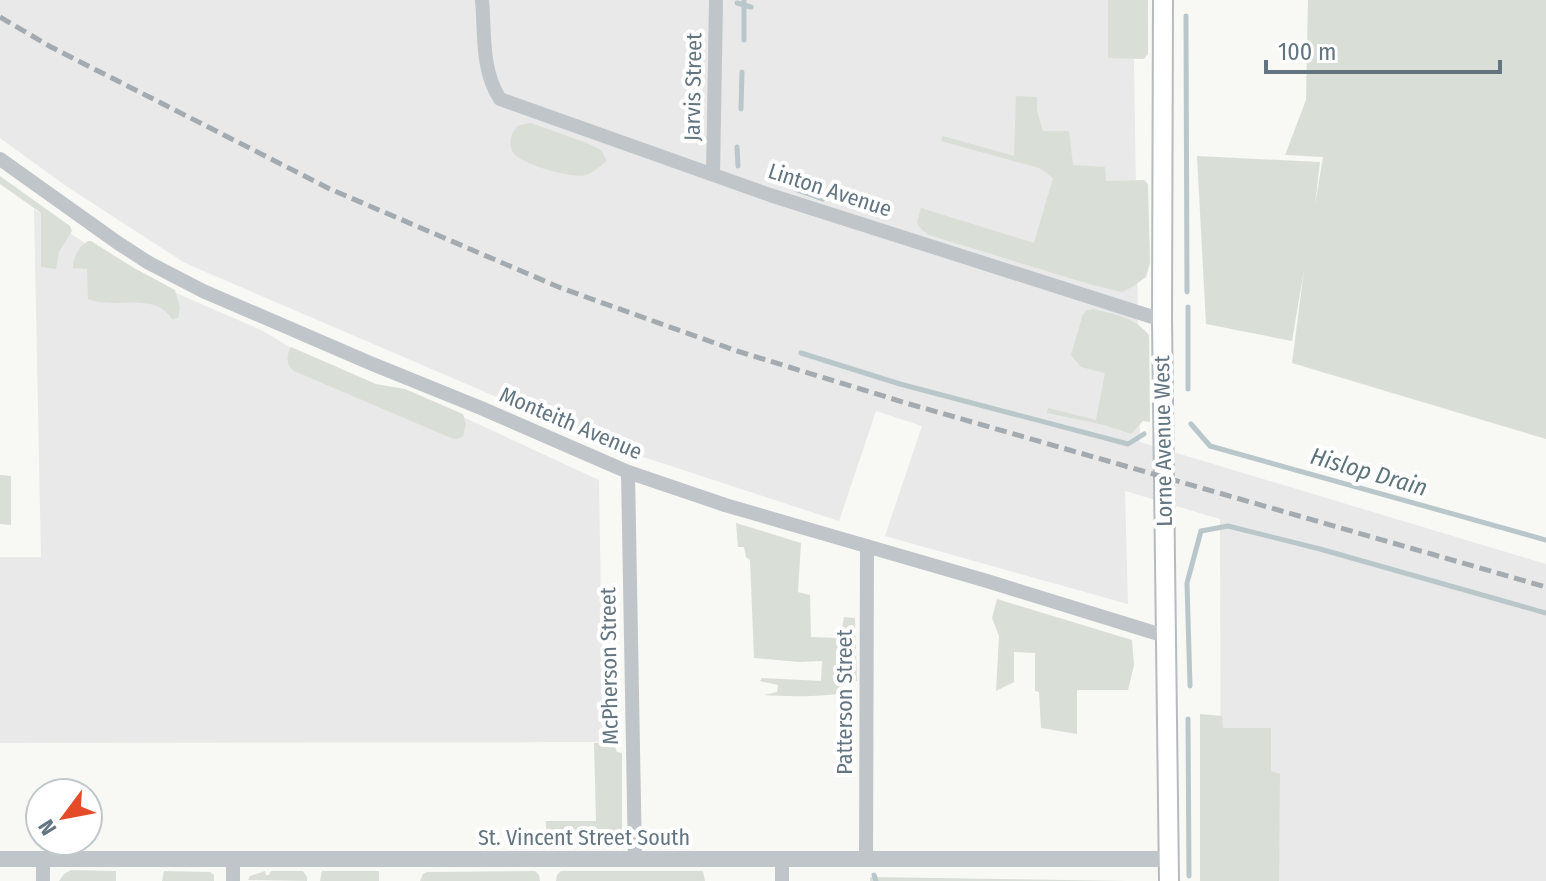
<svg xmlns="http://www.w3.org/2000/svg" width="1546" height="881" font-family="'Fira Sans Condensed',sans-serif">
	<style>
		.built { fill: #e8e9e8 }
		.green { fill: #d9dfd6 }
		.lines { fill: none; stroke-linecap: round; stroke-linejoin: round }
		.stream { stroke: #b9c7ca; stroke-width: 5 }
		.secondary-casing { stroke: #b5bbbf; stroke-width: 22 }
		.minor { stroke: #c0c5c9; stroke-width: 14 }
		.tertiary { stroke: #c0c5c9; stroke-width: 16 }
		.secondary { stroke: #fff; stroke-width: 18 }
		.rail { stroke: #a3abb0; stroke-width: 5; stroke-dasharray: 12 6; stroke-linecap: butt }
		.labels { text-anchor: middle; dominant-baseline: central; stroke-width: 8; stroke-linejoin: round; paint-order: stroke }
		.street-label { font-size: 22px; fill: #627580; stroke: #fff }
		.water-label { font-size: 24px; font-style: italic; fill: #5e747b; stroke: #fff }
	</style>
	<rect width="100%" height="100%" fill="#f8f8f5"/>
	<!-- built -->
	<path class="built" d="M 0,0 L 1133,0 L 1140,442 L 1546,564 L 1546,881 L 1221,881 L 1220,519 L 1125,491 L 1128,604 L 885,536 L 922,426 L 876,411 L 839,521 L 622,450 L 569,428 L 185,263 L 66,186 L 0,138 Z
		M 34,209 L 130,273 L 261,330 L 312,360 L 376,386 L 411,393 L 599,480 L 603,742 L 0,743 L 0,557 L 41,557 Z"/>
	<!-- green -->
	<path class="green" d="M 1108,0 L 1148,0 L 1148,54 L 1144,59 L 1108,58 Z
		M 1308,0 L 1546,0 L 1546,439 L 1292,363 L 1304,270 L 1292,341 L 1206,324 L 1197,156 L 1320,162 L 1315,205 L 1323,157 L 1285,155 L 1306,100 Z
		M 1016,96 L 1037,97 L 1037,111 L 1043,131 L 1069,131 L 1073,165 L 1105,167 L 1106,181 L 1144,180 L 1148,184 L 1150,262 L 1146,277 L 1132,287 L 1122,292 L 1089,284 L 929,235 L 921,229 L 917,222 L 921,208 L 1034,243 L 1053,178 L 1039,168 L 941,141 L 943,136 L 1014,156 Z
		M 531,123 L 587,143 L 601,150 L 607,161 C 601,165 593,173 586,175 C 573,179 524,165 514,154 C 508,147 510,132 518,126 C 520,125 529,123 531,123 Z
		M 0,176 L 70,226 L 72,231 L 59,252 L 56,269 L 41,267 L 41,213 L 0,184 Z
		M 88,241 L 91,241 L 134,268 L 175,290 L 180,308 L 178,318 L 172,319 C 154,291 114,310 88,299 L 87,269 L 73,268 C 73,257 79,246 88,241 Z
		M 1093,309 C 1114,314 1134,317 1149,335 L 1150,422 L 1143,421 L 1131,434 L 1104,425 L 1047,413 L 1048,408 L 1096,420 L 1105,373 L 1081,367 L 1071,355 L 1083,314 L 1087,310 Z
		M 291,347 L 376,384 L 405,389 L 463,414 L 466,424 L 463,436 L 457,439 L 451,438 L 294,371 C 286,365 286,355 291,347 Z
		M 0,475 L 11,476 L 11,525 L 0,524 Z
		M 736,523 L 801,543 L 798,592 L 810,595 L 811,637 L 840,638 L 844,617 L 855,618 L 857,681 L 844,683 L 843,689 L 855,691 C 830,697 789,697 764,695 L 777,692 L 778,685 L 760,681 L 762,678 L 821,681 L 822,661 L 800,662 L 754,658 L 750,560 L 746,557 L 744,547 L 738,547 Z
		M 997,599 L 1132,640 L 1134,665 L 1128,690 L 1077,690 L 1077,734 L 1041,728 L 1039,692 L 1035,691 L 1035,653 L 1014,652 L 1014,682 L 996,691 L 999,636 L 992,618 Z
		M 1200,714 L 1222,716 L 1223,728 L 1271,728 L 1271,771 L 1280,774 L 1279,881 L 1200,881 Z
		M 613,742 L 617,752 L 622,753 L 622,836 L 546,837 L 546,821 L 596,821 L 594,743 Z
		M 71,870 L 116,871 L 116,881 L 59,881 L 64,874 Z
		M 164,871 L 210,872 L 214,875 L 214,881 L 162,881 Z
		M 265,871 L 266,875 L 269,875 L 271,871 L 303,871 L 307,877 L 307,881 L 248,880 L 250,876 Z
		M 322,871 L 379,871 L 379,881 L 320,881 Z
		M 535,871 L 539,875 L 540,881 L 420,881 L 423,874 L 427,872 Z
		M 561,871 L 703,871 L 705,881 L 556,881 L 557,875 Z
		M 870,877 L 1127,881 L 870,881 Z"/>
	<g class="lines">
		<!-- stream -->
		<path class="stream" d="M 744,0 L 744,40
			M 737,3 L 751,7
			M 1186,16 L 1187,292
			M 741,109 L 742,72
			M 737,147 L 738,166
			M 797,190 L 823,199
			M 801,353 L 900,384 L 1128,444 L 1144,434
			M 1188,389 L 1188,307
			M 1191,424 L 1210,446 L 1546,540
			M 1190,686 L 1187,583 L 1201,531 L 1228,526 L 1320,549 L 1546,613
			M 1188,719 L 1189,876
			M 874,875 L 876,881"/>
		<!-- secondary casing -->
		<g class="secondary-casing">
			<path id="secondary" d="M 1163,0 L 1162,320 L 1169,881"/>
		</g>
		<!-- minor -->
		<path class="minor" d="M 482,0 C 485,33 481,70 500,99 L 770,195 L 1162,320
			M 0,159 L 118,243 L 149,263 L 203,291 L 370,363 L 481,408 L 628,472 L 725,505 L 987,581 L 1165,636
			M 713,175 L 716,0
			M 628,472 L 635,859
			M 43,859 L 43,881
			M 233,859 L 233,881
			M 782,859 L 782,881
			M 866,859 L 867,546"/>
		<!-- tertiary -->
		<path class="tertiary" d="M 0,859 L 1168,859"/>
		<!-- secondary -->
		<use href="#secondary" class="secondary"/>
		<!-- rail -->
		<path class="rail" d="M 0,17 L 51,47 L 330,189 L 561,288 L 737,351 L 906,403 L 1546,587"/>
	</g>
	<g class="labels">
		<!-- street labels -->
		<g class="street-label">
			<text transform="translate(693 87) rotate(-89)">Jarvis Street</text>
			<text transform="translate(830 190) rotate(18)">Linton Avenue</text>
			<text transform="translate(571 423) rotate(23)">Monteith Avenue</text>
			<text transform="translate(1163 441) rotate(-91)">Lorne Avenue West</text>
			<text transform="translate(609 666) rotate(-91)">McPherson Street</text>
			<text transform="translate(844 702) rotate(-90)">Patterson Street</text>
			<text x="584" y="837">St. Vincent Street South</text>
		</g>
		<!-- water labels -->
		<g class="water-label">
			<text transform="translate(1369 472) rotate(16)">Hislop Drain</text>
		</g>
	</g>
	<!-- north arrow -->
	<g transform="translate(64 817) rotate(238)"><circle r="38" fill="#ffffff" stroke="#c0c8cc" stroke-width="2"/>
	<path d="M0-6L14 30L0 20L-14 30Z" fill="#e44b28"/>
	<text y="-12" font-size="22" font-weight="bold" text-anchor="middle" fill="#627580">N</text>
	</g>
	<!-- scale -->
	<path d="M1266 60v12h234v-12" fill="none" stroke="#627580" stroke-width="4"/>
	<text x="1278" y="60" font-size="24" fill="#627580" stroke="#ffffff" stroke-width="6" paint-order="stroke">100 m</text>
</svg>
